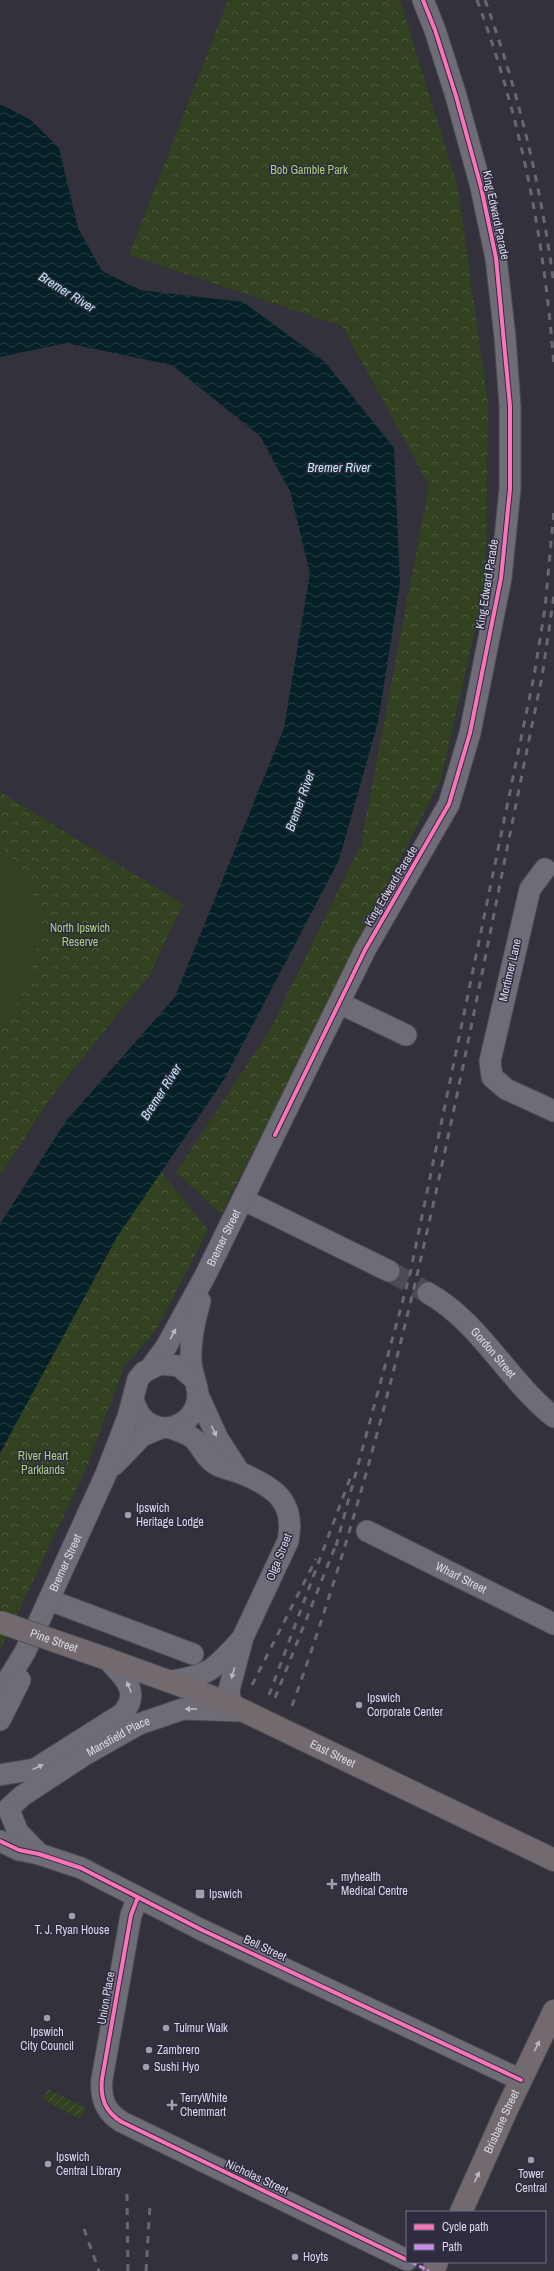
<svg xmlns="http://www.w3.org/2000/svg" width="554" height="2271" font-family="'Archivo Narrow',sans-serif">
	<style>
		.park { fill: url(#park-crowns) }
		.garden { fill: url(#garden-furrows) }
		.pitch { fill: #32411f }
		.water { fill: url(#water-waves) }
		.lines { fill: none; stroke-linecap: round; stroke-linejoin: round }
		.minor-tunnel { stroke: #4b4a55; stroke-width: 21; stroke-dasharray: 21 10; stroke-linecap: butt }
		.minor-casing { stroke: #4d4c55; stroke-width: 23 }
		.major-casing { stroke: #4d4c55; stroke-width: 24 }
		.minor { stroke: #6e6c76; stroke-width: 21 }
		.major { stroke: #736a70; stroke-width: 22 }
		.rail { stroke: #696872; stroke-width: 3; stroke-dasharray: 7 7; stroke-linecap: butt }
		.major-bridge-casing { stroke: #4d4c55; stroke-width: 24; stroke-linecap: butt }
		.major-bridge { stroke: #736a70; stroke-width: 22 }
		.quiet { stroke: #ca8be6; stroke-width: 3; stroke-dasharray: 6 3; stroke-linecap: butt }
		.cycleway-casing { stroke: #2f2c41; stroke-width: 6 }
		.cycleway { stroke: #fb73b8; stroke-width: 4 }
		.oneway { fill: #b9b8c4 }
		.oneway2 { fill: #bab7c2 }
		.poi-dot { fill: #9f9eaa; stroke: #2f2c41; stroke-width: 1.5 }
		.labels { text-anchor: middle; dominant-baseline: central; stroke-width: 3; stroke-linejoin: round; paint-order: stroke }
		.park-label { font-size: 12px; fill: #a6cf78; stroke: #2f2c41 }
		.street-label { font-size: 12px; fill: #d9d8e5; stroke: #2f2c41 }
		.poi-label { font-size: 12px; fill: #d9d8e5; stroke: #2f2c41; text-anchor: start }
		.water-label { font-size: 13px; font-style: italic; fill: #bce9f5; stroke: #2f2c41 }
	</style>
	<defs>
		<pattern id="park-crowns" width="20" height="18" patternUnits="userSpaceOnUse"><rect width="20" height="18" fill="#32411f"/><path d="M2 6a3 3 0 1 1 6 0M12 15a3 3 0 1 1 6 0" fill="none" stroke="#4f5c3f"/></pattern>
		<pattern id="garden-furrows" width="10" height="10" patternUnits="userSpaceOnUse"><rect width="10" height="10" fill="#32411f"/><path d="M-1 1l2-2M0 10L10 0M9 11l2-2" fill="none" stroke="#4f5c3f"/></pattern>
		<pattern id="water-waves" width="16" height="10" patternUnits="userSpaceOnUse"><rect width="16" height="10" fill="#052027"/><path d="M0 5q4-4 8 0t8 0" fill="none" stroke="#294046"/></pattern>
	</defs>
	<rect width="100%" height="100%" fill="#32313c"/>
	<!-- park -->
	<path class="park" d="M 228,0 L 400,0 L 458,188 L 488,404 L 486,583 L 441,779 L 221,1214 L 176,1172 L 270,1030 L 361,844 L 429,485 L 342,326 L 129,255 Z
		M 0,792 L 183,904 L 149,976 L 51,1097 L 0,1176 Z
		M 161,1171 L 208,1230 L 156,1330 L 124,1367 L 86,1469 L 0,1650 L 0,1453 L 117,1237 Z"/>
	<!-- garden -->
	<path class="garden" d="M 48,2089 L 86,2108 L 80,2119 L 43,2099 Z"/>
	<!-- pitch -->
	<path class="pitch" d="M 0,845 C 16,862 33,884 37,908 C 43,944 29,999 0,1023 Z"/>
	<!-- water -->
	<path class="water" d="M 0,104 L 31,120 L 59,148 L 78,228 L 102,271 L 140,290 L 243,302 L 325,362 L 394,448 L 400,584 L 378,722 L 339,860 L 225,1078 L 117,1237 L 0,1453 L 0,1224 L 66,1121 L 175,997 L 284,728 L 310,573 L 290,491 L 260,436 L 172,365 L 66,343 L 0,357 Z"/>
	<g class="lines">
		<!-- minor-tunnel -->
		<path class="minor-tunnel" d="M 389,1271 L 428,1293"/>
		<!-- minor casing -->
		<g class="minor-casing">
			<g id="minor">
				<path d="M 545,869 L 530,889 L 490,1061 L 492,1077 L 506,1089 L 554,1111"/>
				<path d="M 339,1003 L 406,1035"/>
				<path d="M 244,1200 L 389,1271"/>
				<path id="s1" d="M 428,1293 C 480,1322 508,1381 554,1417"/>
				<path id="s2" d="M 152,1366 L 166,1347 L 205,1276 L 365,950 L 449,804 L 470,733 L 501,578 L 510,489 L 510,406 L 505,337 L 496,258 L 481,187 L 456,96 L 435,30 L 423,0"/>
				<path d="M 198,1395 L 218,1439 L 240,1473"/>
				<path d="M 133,1399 C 136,1410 141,1420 152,1425 C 173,1434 196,1420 198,1396 C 198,1384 191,1373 191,1361 C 190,1340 195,1320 200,1301"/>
				<path d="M 170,1428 C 178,1431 188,1433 195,1440 C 202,1448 207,1460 217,1465 C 224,1469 233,1470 241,1473 C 274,1487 296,1501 288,1541 L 243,1637 L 229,1690 L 230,1699 L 235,1707"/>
				<path d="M 114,1465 L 142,1436 L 161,1428"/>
				<path id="s3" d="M 367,1531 L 554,1624"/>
				<path d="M 49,1600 L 193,1654"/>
				<path d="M 171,1681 C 211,1675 214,1669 240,1641"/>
				<path id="s4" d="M 0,1693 L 25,1652 L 106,1474 L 128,1417 L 138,1379 L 144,1372 L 160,1364 L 179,1366 L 193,1378"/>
				<path d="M 0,1720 L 20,1680"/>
				<path d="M 0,1775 L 35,1769 L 122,1714 C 142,1692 124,1677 107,1659"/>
				<path id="s5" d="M 9,1808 L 22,1796 L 86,1754 L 139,1724 L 183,1709 L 243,1711"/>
				<path d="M 9,1810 L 18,1832 L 39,1854"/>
				<path d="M 0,1841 L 19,1850 L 39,1854 L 81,1868 L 202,1930 L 521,2080"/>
				<path d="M 138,1897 L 131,1915 L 102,2079 C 100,2098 105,2112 122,2122 L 407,2260"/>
			</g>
		</g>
		<!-- major casing -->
		<g class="major-casing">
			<g id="major">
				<path id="s6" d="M 107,1659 L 221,1700 L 554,1860"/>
				<path id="s7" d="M 461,2212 L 507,2109 L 554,2011"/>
				<path d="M 433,2271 L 437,2262"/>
			</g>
		</g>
		<!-- minor -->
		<use href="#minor" class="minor"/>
		<!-- major -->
		<use href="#major" class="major"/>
		<!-- rail -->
		<path class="rail" d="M 477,0 C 521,118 545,242 554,368
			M 485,0 C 519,93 541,187 554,285
			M 336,1546 L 410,1274 L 534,676 L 545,608 L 554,511
			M 252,1685 L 316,1559
			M 269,1695 L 352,1473
			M 275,1698 L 337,1542
			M 292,1706 C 412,1374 470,1022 542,677 L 554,595
			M 127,2194 L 128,2271
			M 84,2229 L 99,2271
			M 146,2271 L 150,2205"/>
		<!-- major-bridge casing -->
		<g class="major-bridge-casing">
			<g id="major-bridge">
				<path id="s8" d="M 0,1622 L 107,1659"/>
			</g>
		</g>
		<!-- major-bridge -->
		<use href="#major-bridge" class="major-bridge"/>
		<!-- quiet -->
		<path class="quiet" d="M 411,2262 L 429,2271"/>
		<!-- cycleway casing -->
		<g class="cycleway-casing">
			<path id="cycleway" d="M 275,1135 L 365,950 L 449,804 L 470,733 L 501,578 L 510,489 L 510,406 L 496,258 L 481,187 L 456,96 L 435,30 L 423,0
				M 0,1841 L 19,1850 L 39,1854 L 81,1868 L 202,1930 L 521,2080
				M 138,1897 L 131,1915 L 102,2079 C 100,2098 105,2112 122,2122 L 407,2260"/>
		</g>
		<!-- cycleway -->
		<use href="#cycleway" class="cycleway"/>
	</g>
	<!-- one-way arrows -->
	<defs><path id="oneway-solid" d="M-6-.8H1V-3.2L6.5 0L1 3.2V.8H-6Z"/></defs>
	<g class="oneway">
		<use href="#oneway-solid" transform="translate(173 1334) rotate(-62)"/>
		<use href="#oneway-solid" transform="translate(214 1431) rotate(65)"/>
		<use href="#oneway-solid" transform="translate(233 1673) rotate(106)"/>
		<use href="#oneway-solid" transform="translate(129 1687) rotate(-112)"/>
		<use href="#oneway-solid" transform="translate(191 1709) rotate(179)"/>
		<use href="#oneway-solid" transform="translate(38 1767) rotate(-26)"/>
	</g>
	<g class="oneway2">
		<use href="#oneway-solid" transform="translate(537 2046) rotate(-64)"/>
		<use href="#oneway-solid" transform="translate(477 2177) rotate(-65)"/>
	</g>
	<!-- markers -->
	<g class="poi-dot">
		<circle cx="128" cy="1515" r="4"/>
		<circle cx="359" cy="1705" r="4"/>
		<path d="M330 1878h4v4h4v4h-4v4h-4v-4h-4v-4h4z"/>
		<rect x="195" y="1889" width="10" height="10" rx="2"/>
		<circle cx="72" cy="1916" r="4"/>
		<circle cx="47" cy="2018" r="4"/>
		<circle cx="166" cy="2028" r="4"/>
		<circle cx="149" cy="2050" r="4"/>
		<circle cx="146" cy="2067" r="4"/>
		<path d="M170 2099h4v4h4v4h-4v4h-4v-4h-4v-4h4z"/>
		<circle cx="531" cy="2160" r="4"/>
		<circle cx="48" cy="2164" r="4"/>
		<circle cx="295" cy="2257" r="4"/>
	</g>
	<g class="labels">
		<!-- park labels -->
		<g class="park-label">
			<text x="309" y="170">Bob Gamble Park</text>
			<text x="80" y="928">North Ipswich<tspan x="80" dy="14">Reserve</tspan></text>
			<text x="43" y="1456">River Heart<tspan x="43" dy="14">Parklands</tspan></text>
		</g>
		<!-- street labels -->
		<g class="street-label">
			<text transform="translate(496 215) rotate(78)">King Edward Parade</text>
			<text transform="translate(487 584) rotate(-81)">King Edward Parade</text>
			<text transform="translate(391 886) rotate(-59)">King Edward Parade</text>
			<text transform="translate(510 970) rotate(-77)">Mortimer Lane</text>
			<text stroke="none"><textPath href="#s2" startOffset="147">Bremer Street</textPath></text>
			<text stroke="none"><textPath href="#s1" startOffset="89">Gordon Street</textPath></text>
			<text transform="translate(279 1557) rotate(-68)">Olga Street</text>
			<text stroke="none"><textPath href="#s4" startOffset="146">Bremer Street</textPath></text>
			<text stroke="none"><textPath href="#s3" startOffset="105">Wharf Street</textPath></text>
			<text stroke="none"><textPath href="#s8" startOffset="57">Pine Street</textPath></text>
			<text stroke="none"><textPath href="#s5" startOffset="131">Mansfield Place</textPath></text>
			<text stroke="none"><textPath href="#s6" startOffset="245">East Street</textPath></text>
			<text transform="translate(265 1948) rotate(25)">Bell Street</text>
			<text transform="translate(106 1998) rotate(-80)">Union Place</text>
			<text stroke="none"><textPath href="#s7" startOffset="99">Brisbane Street</textPath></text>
			<text transform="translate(257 2177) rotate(25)">Nicholas Street</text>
		</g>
		<!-- poi labels -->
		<g class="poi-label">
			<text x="136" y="1508">Ipswich<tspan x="136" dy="14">Heritage Lodge</tspan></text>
			<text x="367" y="1698">Ipswich<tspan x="367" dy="14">Corporate Center</tspan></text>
			<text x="341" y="1877">myhealth<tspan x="341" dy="14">Medical Centre</tspan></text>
			<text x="209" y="1894">Ipswich</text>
			<text x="72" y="1930" text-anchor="middle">T. J. Ryan House</text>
			<text x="174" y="2028">Tulmur Walk</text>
			<text x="47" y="2032" text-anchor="middle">Ipswich<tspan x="47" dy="14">City Council</tspan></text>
			<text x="157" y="2050">Zambrero</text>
			<text x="154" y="2067">Sushi Hyo</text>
			<text x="180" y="2098">TerryWhite<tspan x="180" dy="14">Chemmart</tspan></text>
			<text x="56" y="2157">Ipswich<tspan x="56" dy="14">Central Library</tspan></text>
			<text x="531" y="2174" text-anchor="middle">Tower<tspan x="531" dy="14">Central</tspan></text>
			<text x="303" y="2257">Hoyts</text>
		</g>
		<!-- water labels -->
		<g class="water-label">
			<text transform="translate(67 292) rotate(32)">Bremer River</text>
			<text x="339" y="467">Bremer River</text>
			<text transform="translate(300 801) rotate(-70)">Bremer River</text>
			<text transform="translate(161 1092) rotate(-57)">Bremer River</text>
		</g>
	</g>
	<!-- legend -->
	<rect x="406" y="2211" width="140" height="52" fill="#2f2c41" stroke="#737183"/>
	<rect x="414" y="2224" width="20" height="6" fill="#fb73b8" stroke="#737183"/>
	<text x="442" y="2231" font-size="12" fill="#d9d8e5">Cycle path</text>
	<rect x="414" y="2244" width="20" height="6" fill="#ca8be6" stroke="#737183"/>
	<text x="442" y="2251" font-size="12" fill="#d9d8e5">Path</text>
</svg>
